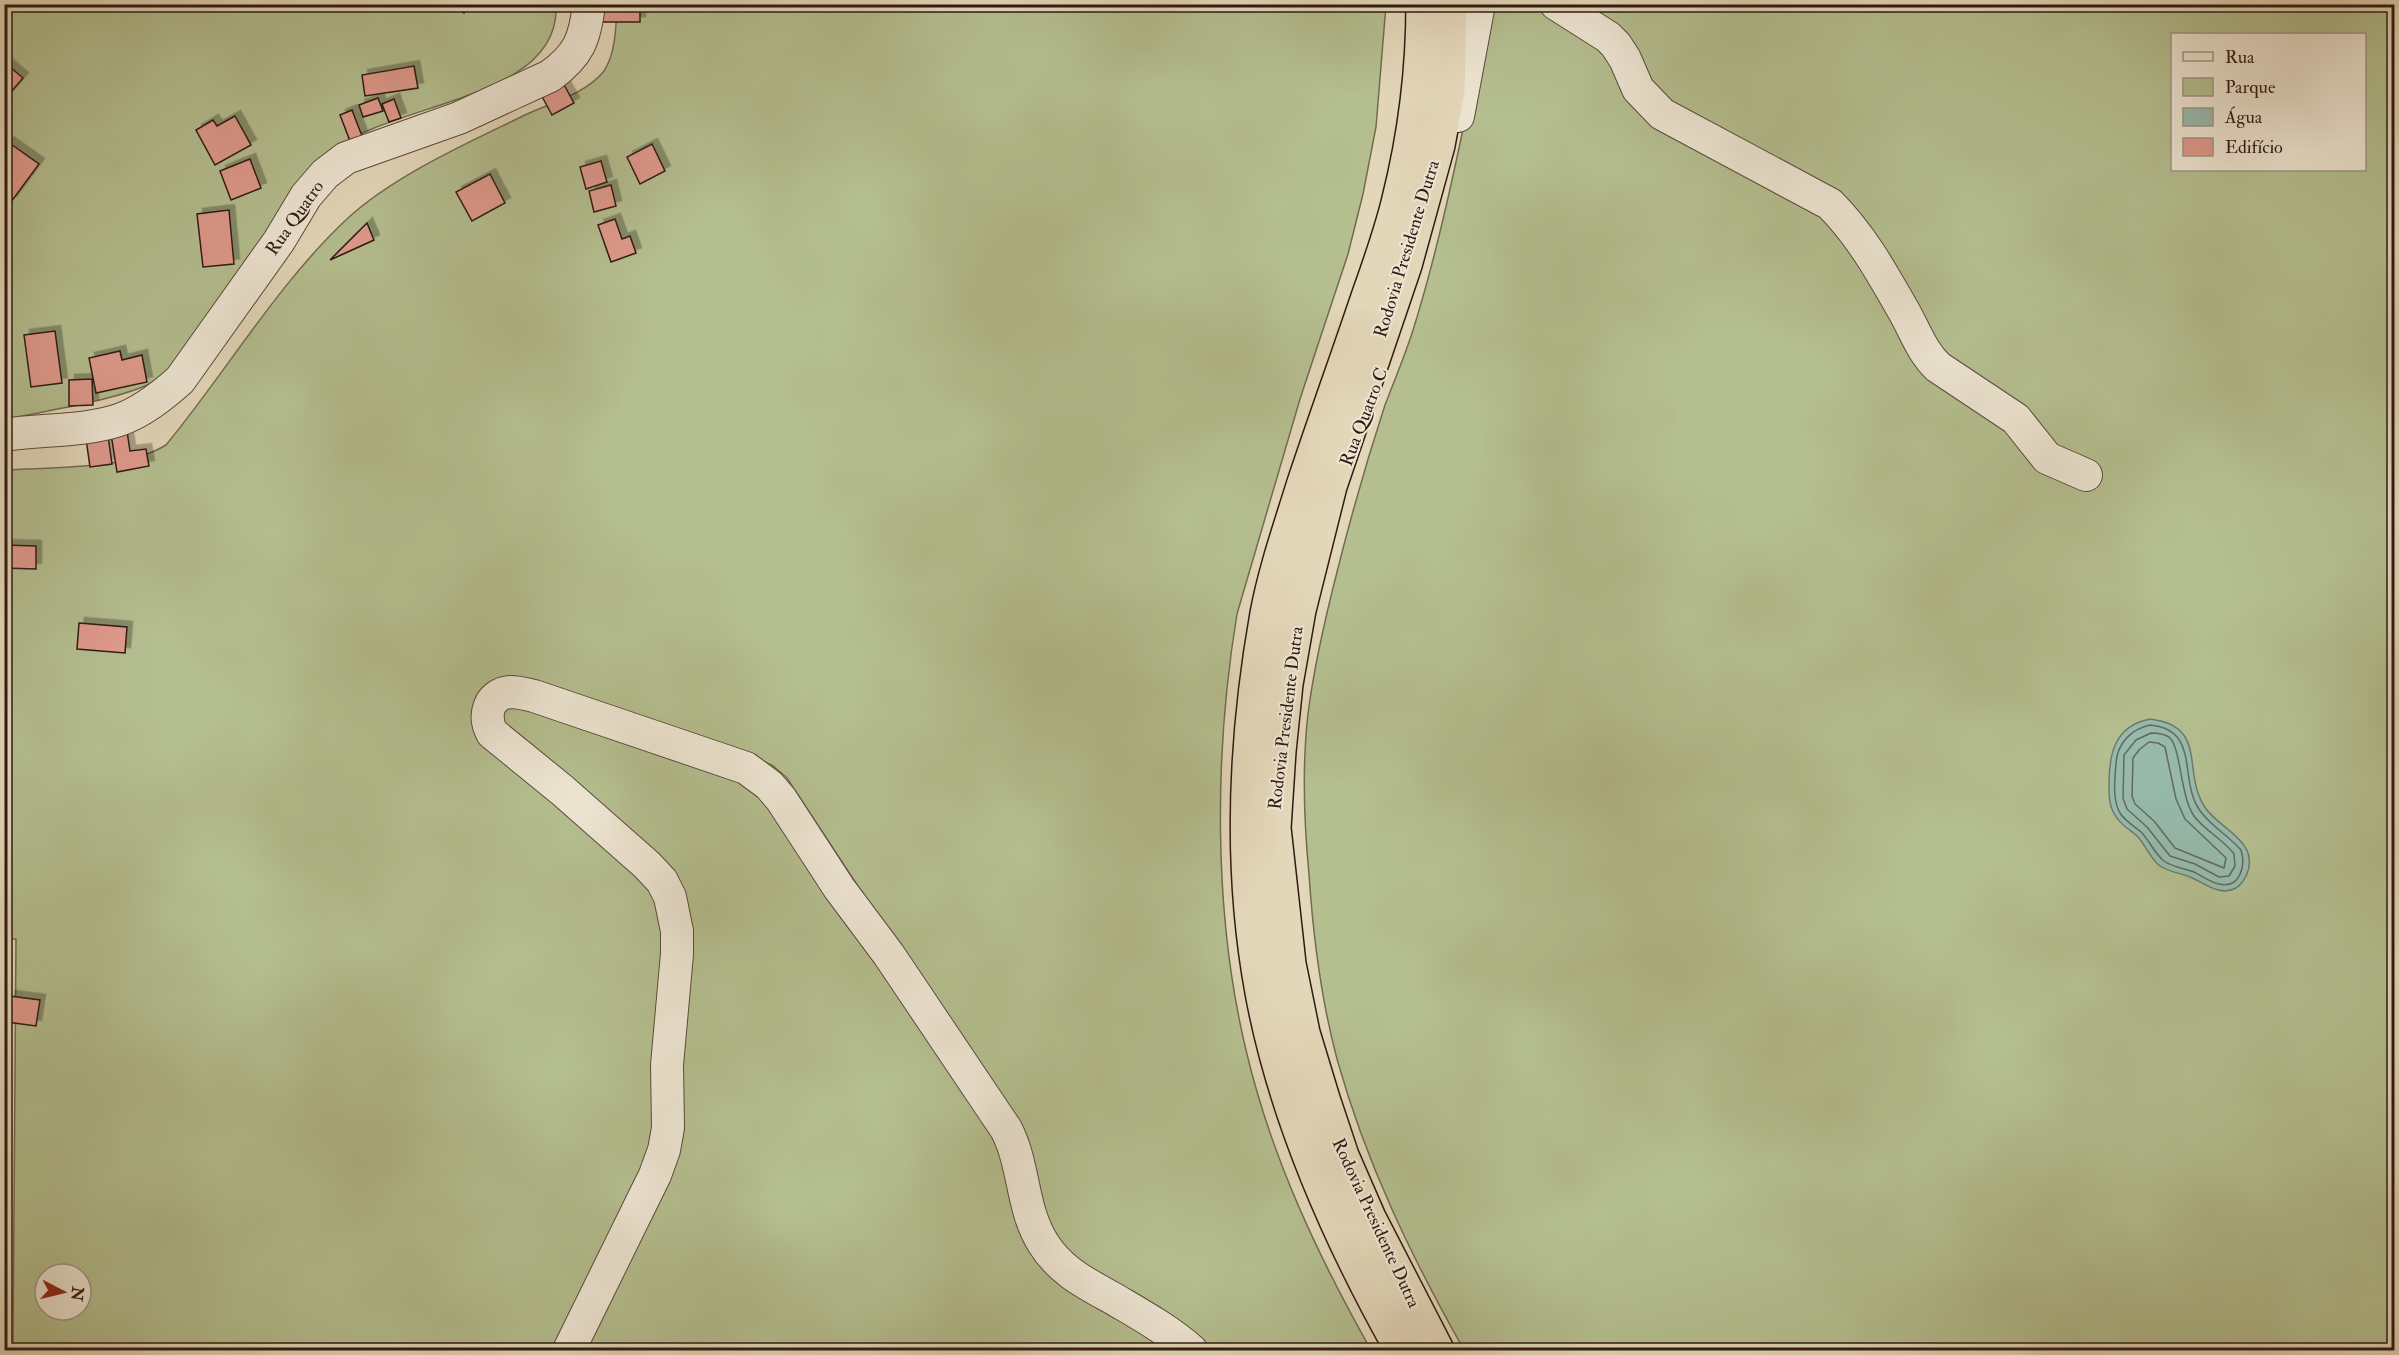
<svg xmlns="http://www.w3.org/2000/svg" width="2399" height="1355" font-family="'IM FELL Double Pica',serif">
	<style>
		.green { fill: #b4be8f; stroke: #726c50; stroke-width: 1.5; fill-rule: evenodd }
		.water { fill: #96baac; stroke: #6d7a6e; stroke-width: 1.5 }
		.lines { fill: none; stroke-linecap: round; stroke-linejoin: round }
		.shore { stroke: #626a5f; stroke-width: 1.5 }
		.building { fill: #df9a8c; stroke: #2f1a12; stroke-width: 1.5; filter: url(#shadow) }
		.minor-casing { stroke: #5c493c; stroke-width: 34 }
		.highway-casing { stroke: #2f1a12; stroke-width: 36 }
		.minor { stroke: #ede5d2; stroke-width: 32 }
		.highway { stroke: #e3d7b9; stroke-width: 33 }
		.labels { text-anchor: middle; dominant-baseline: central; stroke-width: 4.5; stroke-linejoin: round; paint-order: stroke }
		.street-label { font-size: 18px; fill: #2f1a12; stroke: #ede5d2 }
	</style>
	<defs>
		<filter id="shadow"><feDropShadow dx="5.5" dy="-5.5" stdDeviation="0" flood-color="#0004"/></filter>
	</defs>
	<rect width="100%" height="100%" fill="#e3d7b9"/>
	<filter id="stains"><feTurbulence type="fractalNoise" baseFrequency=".00333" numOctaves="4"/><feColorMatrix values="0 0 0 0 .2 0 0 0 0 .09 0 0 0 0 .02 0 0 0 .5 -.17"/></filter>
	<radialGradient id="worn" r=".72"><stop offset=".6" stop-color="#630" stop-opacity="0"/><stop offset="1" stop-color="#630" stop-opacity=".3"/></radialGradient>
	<!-- green -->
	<path class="green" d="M 5,5 L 556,5 C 561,102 388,101 331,153 C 320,163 311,181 302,194 C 281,225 259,256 237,287 C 217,315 201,340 174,364 C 168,370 162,378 154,382 C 117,400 55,409 13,418 L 5,405 Z
		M 617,5 L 1386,5 L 1376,127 L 1363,194 L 1348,254 L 1300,399 L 1237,614 C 1214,753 1213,913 1246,1050 C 1271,1157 1318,1256 1371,1350 L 1213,1350 L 1197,1336 L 1059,1251 L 905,958 L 787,778 L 773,766 L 750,754 L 515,678 L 477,707 L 628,860 L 655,897 L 665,940 L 652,1159 L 561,1350 L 13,1350 L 16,939 L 5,939 L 5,470 C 52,467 126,470 166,445 C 227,371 278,283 348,218 C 395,175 468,143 525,115 C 550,103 586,94 604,71 C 616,53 616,25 617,5 ZM 45,1274 L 81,1274 L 81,1310 L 45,1310 Z
		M 1495,5 L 2394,5 L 2394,1350 L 1464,1350 C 1411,1256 1366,1163 1337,1059 C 1321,999 1313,935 1309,874 C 1304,822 1302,766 1308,714 C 1314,666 1325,619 1337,572 C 1351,516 1367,460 1385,405 C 1395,379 1406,353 1414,327 C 1445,227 1463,125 1486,23 ZM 2172,34 L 2364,34 L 2364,170 L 2172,170 Z
		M 512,704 L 744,783 L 759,794 L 998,1132 L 1023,1225 L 1173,1343 L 1165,1350 L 574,1350 L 651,1192 L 683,926 L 509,733 L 500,713 Z"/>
	<!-- water -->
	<path class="water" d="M 2150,719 C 2208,726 2182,770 2204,806 C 2218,829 2260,840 2247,874 C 2244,880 2242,884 2236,888 C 2220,897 2205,883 2190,877 C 2180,873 2169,872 2160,866 C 2150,858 2146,846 2138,837 C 2131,830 2120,825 2115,815 C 2109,806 2109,795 2109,784 C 2109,753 2115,726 2150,719 Z"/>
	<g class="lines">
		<!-- shore -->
		<path class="shore" d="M 2150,725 C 2202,730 2177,781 2201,812 C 2212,827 2229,836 2241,850 C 2246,866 2240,889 2219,884 C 2210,882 2202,876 2194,872 C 2184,868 2172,867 2164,861 C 2154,853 2150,841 2141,832 C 2134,826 2125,821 2120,813 C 2112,800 2115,778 2116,763 C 2117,744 2131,729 2150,725 Z
			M 2151,733 C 2157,733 2164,734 2169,737 C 2181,746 2180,796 2194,816 C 2205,831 2223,839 2234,854 L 2235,866 L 2229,876 L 2219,877 L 2195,864 L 2170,856 L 2147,827 L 2127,809 L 2123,798 L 2124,755 L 2136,740 Z
			M 2149,742 L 2158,743 L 2165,747 L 2176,799 L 2185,819 L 2226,858 L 2224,868 L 2175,848 L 2154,821 L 2135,804 L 2132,796 L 2133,758 L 2139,750 Z"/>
	</g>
	<!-- building -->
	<path class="building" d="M 451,4 L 469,4 L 464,13 Z
		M 601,4 L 640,4 L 640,22 L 602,22 Z
		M 4,62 L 23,78 L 4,100 Z
		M 414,66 L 418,88 L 365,96 L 362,75 Z
		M 563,83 L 574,103 L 552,115 L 539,91 Z
		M 378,98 L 383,111 L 363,117 L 359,105 Z
		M 394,99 L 401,118 L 389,122 L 382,104 Z
		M 352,110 L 362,136 L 350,141 L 340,115 Z
		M 235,116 L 251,145 L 215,165 L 196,130 L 213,120 L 217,126 Z
		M 8,142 L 39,164 L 11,202 L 4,197 L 4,147 Z
		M 652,144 L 665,171 L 640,184 L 627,157 Z
		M 250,159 L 261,188 L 231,200 L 220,171 Z
		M 601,161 L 607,182 L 586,189 L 580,167 Z
		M 490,174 L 505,203 L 472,221 L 456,192 Z
		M 611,185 L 616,206 L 594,212 L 589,191 Z
		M 229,210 L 234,264 L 203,267 L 197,214 Z
		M 615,219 L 622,239 L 630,236 L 636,253 L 611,262 L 598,225 Z
		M 367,223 L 374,240 L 330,260 Z
		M 55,331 L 62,383 L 31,387 L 24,335 Z
		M 120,351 L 122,360 L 142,355 L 147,382 L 96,393 L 89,358 Z
		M 92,379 L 93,405 L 69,406 L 69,380 Z
		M 127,431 L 130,451 L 146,449 L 149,466 L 117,472 L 111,434 Z
		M 108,436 L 112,464 L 90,467 L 86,439 Z
		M 4,545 L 36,546 L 36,569 L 4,568 Z
		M 79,623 L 127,627 L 125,653 L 77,649 Z
		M 10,996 L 40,1000 L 36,1026 L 7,1022 Z"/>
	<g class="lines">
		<!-- minor casing -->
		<g class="minor-casing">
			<path id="minor" d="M 1556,4 L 1608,37 L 1616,45 L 1625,59 L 1638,89 L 1662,114 L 1830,204 C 1860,234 1881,271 1902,308 C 1914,328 1921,351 1938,367 L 2016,419 L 2047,458 L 2086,475
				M 1458,116 L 1479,4
				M 4,435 C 42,429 82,432 119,420 C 142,412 162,396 180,380 L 279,241 L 306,196 L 325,174 L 346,158 L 459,118 L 550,76 C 579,55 585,39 589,4
				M 569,1350 L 655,1175 L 664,1150 L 668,1128 L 667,1065 L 677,954 L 677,931 L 670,897 L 662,881 L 647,865 L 562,790 L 492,733 C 483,716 488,694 510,692 C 518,692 526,694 534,696 L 746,768 L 769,785 L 781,799 L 839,888 L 889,955 L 1006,1129 C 1025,1165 1021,1208 1043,1243 C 1060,1271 1087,1284 1114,1299 C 1141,1315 1168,1330 1191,1350"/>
		</g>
		<!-- highway casing -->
		<g class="highway-casing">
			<path id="highway" d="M 1402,1350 C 1340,1240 1285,1117 1262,992 C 1239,867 1245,738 1267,614 C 1275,571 1290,528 1303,486 C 1324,423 1346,362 1367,300 C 1379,266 1391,233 1399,199 C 1415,135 1423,71 1423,4
				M 1437,1350 L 1369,1218 L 1342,1156 L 1323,1099 L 1303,1033 L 1289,964 L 1274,828 L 1279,751 L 1286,684 L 1299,610 L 1330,486 L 1405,265 L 1438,145 L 1448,91 L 1450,4"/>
		</g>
		<!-- minor -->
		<use href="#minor" class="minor"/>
		<!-- highway -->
		<use href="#highway" class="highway"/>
	</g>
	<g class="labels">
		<!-- street labels -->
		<g class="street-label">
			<text transform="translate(295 218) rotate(-55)">Rua Quatro</text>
			<text transform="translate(1407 249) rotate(-73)">Rodovia Presidente Dutra</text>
			<text transform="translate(1364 417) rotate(-69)">Rua Quatro C</text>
			<text transform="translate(1286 718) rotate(-83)">Rodovia Presidente Dutra</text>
			<text transform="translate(1376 1223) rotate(65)">Rodovia Presidente Dutra</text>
		</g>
	</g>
	<!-- margin -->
	<rect width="2399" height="1355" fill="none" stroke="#e3d7b9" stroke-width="24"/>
	<rect x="6" y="6" width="2387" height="1343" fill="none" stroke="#2f1a12" stroke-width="3"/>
	<rect x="12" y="12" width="2375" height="1331" fill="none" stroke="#2f1a12" stroke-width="1.5"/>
	<!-- legend -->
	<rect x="2171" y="33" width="195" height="138" fill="#ede5d2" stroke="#a19485" stroke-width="1.5"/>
	<rect x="2183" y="52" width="30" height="9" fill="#ede5d2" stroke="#a19485" stroke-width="1.5"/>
	<text x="2225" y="63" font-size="18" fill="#2f1a12">Rua</text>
	<rect x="2183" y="78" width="30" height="18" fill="#b4be8f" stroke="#a19485" stroke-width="1.5"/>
	<text x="2225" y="93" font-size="18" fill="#2f1a12">Parque</text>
	<rect x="2183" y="108" width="30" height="18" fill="#96baac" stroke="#a19485" stroke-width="1.5"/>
	<text x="2225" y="123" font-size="18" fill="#2f1a12">Água</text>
	<rect x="2183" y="138" width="30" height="18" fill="#df9a8c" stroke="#a19485" stroke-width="1.5"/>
	<text x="2225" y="153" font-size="18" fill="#2f1a12">Edifício</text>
	<!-- north arrow -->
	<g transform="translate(63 1292) rotate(97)"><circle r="28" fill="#ede5d2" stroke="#a19485" stroke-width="1.5"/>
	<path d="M0-4.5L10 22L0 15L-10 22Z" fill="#8f2418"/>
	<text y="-9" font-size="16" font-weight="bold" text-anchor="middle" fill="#2f1a12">N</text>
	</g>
	<rect width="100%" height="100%" filter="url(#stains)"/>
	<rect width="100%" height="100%" fill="url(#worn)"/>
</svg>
